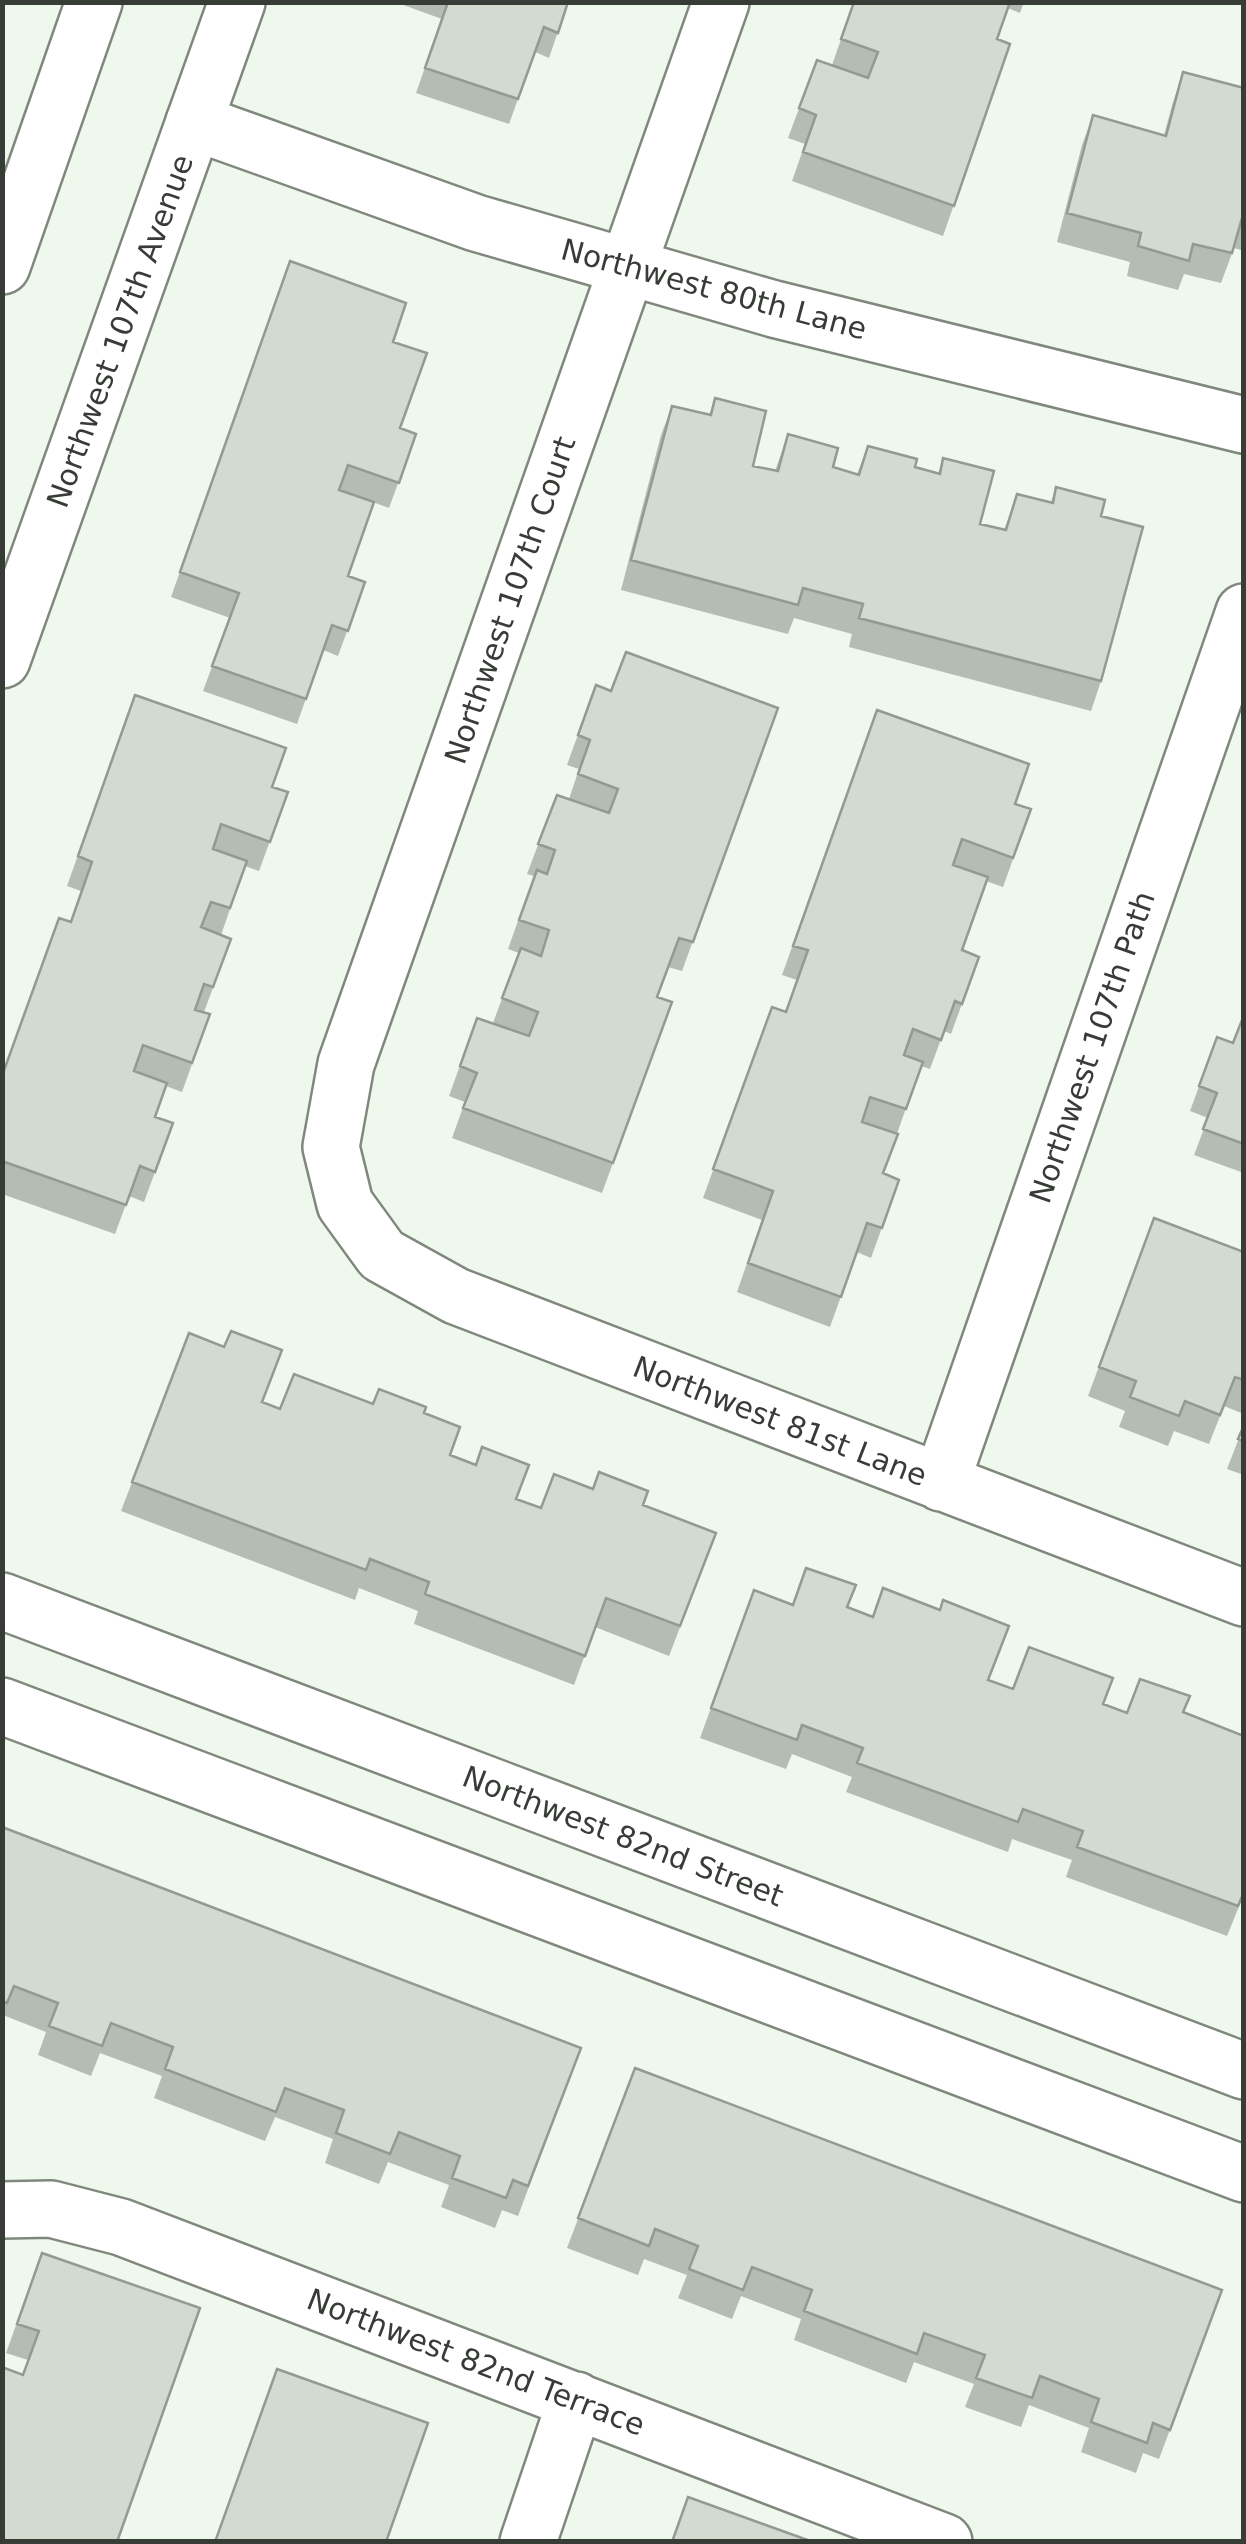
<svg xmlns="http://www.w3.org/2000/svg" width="1246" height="2544" font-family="'DejaVu Sans',sans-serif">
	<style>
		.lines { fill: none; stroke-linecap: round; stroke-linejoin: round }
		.street-casing { stroke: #80887d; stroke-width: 60 }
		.secondary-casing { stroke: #80887d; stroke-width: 60 }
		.street { stroke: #fff; stroke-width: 55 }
		.secondary { stroke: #fff; stroke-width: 55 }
		.wall { fill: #b5bcb3 }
		.building { fill: #d3dbd0; stroke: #949992; stroke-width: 2.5 }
		.labels { text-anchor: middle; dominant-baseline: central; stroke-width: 8; stroke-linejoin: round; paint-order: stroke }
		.street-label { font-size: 30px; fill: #383c37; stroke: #fff }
	</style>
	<rect width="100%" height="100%" fill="#eff8ec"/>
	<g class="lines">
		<!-- street casing -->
		<g class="street-casing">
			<path id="street" d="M 721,2 L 346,1064 L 331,1147 L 345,1204 L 382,1255 L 456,1296 L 1244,1598
				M 194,122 L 476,223 L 774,309 L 1244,425
				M 941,1483 L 1244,612
				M 2,2210 L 51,2209 L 121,2227 L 944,2542
				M 528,2542 L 576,2400"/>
		</g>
		<!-- secondary casing -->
		<g class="secondary-casing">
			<path id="secondary" d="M 2,266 L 94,2
				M 2,660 L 237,2
				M 2,1601 L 1244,2071
				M 2,1706 L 1244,2174"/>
		</g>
		<!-- street -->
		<use href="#street" class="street"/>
		<!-- secondary -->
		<use href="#secondary" class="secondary"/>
	</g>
	<!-- wall -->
	<path class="wall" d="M 395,2 L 568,2 L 549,58 L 535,52 L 509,124 L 416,93 L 442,19 Z
		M 854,2 L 1024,2 L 1020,13 L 1008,8 L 997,39 L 1010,44 L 943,236 L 792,181 L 805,144 L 788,138 L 817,60 L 832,65 Z
		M 1183,72 L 1244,88 L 1244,251 L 1234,248 L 1221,283 L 1184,274 L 1178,290 L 1127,276 L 1130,262 L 1057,242 L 1082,145 L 1093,115 L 1164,135 L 1173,102 Z
		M 290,261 L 393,342 L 400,428 L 416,434 L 389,508 L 340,490 L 348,576 L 365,582 L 338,656 L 323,650 L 297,724 L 203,691 L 230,618 L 171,597 Z
		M 715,398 L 753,466 L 775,471 L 788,434 L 833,467 L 857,474 L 868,446 L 915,467 L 938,473 L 943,458 L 980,524 L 1004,530 L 1017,494 L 1051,502 L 1056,487 L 1101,516 L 1101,681 L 1091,711 L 849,647 L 852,634 L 794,618 L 788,634 L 621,590 L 661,435 L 672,406 L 709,415 Z
		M 596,685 L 611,691 L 778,708 L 682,971 L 668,967 L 657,997 L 672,1002 L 602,1193 L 452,1138 L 465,1102 L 449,1096 L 477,1018 L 493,1023 L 519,953 L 508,949 L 534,876 L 527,874 L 557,795 L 569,799 L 579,769 L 567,765 Z
		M 135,695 L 272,787 L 288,792 L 259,871 L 245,866 L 221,935 L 231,939 L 204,1012 L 210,1014 L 182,1092 L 166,1086 L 155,1117 L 173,1123 L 144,1202 L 129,1196 L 115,1234 L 2,1194 L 2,1076 L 70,922 L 81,891 L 67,886 Z
		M 877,710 L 1015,804 L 1031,809 L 1003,887 L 986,881 L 962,950 L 979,957 L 951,1034 L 944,1031 L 930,1069 L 921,1066 L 883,1173 L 899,1180 L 871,1258 L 857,1252 L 830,1327 L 737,1292 L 762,1220 L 703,1198 L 772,1007 L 786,1012 L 797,980 L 782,975 Z
		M 1244,1015 L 1244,1173 L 1194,1155 L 1208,1118 L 1190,1111 L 1217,1037 L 1233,1043 Z
		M 1154,1218 L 1244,1252 L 1244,1414 L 1224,1406 L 1209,1444 L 1174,1431 L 1168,1446 L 1119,1427 L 1125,1411 L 1088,1396 Z
		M 189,1333 L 224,1347 L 262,1402 L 280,1409 L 373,1404 L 424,1413 L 450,1455 L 517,1499 L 541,1508 L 593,1489 L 643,1505 L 716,1533 L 669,1656 L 595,1627 L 574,1685 L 414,1624 L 418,1611 L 359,1588 L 355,1600 L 121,1511 Z
		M 1244,1425 L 1244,1475 L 1227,1469 Z
		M 754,1590 L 793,1605 L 848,1607 L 989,1680 L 1013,1689 L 1103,1704 L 1127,1713 L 1184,1713 L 1244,1894 L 1227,1936 L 1066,1877 L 1072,1860 L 1012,1839 L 1008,1852 L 846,1792 L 852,1777 L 792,1754 L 786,1769 L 700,1738 Z
		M 2,1827 L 581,2048 L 518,2216 L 502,2210 L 495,2228 L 441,2207 L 449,2185 L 388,2162 L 379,2184 L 325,2163 L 333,2139 L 275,2117 L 265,2141 L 154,2098 L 162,2076 L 100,2053 L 91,2076 L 38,2055 L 46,2032 L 3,2015 L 2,2017 Z
		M 635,2068 L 1222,2290 L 1159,2459 L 1143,2453 L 1136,2473 L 1081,2452 L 1089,2428 L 1029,2405 L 1021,2427 L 965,2407 L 974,2384 L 914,2362 L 906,2383 L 794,2340 L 801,2319 L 741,2296 L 732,2319 L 678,2298 L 687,2275 L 644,2259 L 638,2275 L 567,2248 Z
		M 42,2253 L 117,2542 L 23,2375 L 28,2360 L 6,2353 Z"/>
	<!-- building -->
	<path class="building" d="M 448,2 L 568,2 L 558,33 L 544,27 L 518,99 L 425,68 Z
		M 854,2 L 1010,2 L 997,39 L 1010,44 L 954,206 L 803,152 L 816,115 L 799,108 L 817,60 L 868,78 L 878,52 L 841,39 Z
		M 1183,72 L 1244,88 L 1244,218 L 1242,218 L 1232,253 L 1193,244 L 1189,261 L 1138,246 L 1141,233 L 1067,213 L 1093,115 L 1166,136 Z
		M 290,261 L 406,303 L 393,342 L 427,353 L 400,428 L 416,434 L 399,483 L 348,465 L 339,490 L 374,502 L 348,576 L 365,582 L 348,631 L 332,625 L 306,699 L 212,666 L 239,593 L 180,572 Z
		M 715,398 L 766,411 L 753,466 L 778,471 L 788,434 L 838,448 L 833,467 L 859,475 L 868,446 L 917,459 L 915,467 L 940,474 L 943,458 L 994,471 L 980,524 L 1006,530 L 1017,494 L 1053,503 L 1056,487 L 1105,500 L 1101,516 L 1143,527 L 1101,681 L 859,618 L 863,604 L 803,588 L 798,605 L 631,560 L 672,406 L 711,415 Z
		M 626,652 L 778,708 L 693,942 L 679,938 L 657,997 L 672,1002 L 613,1163 L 463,1108 L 477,1073 L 460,1066 L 477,1018 L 529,1036 L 538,1012 L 502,998 L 521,948 L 541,956 L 549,930 L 519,920 L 537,870 L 547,874 L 555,850 L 538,844 L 557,795 L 609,813 L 618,789 L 578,774 L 590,740 L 578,735 L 596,685 L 611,691 Z
		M 135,695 L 286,748 L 272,787 L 288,792 L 270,842 L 221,824 L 213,849 L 247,861 L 230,908 L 211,902 L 201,927 L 231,939 L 213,987 L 204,984 L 195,1010 L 210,1014 L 192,1063 L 143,1045 L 134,1071 L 167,1083 L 155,1117 L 173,1123 L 155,1172 L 140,1166 L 126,1205 L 2,1161 L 2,1076 L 59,918 L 71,922 L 92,862 L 78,856 Z
		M 877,710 L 1029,764 L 1015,804 L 1031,809 L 1013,858 L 962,839 L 953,865 L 988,877 L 962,950 L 979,957 L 962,1004 L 955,1001 L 941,1040 L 913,1029 L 904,1055 L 923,1062 L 906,1109 L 870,1097 L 862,1122 L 898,1134 L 883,1173 L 899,1180 L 882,1228 L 867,1223 L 841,1297 L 748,1263 L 773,1191 L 713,1169 L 772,1007 L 786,1012 L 808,950 L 793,946 Z
		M 1244,1015 L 1244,1144 L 1203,1129 L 1217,1093 L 1199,1086 L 1217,1037 L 1233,1043 Z
		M 1154,1218 L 1244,1252 L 1244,1380 L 1235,1377 L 1220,1415 L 1185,1401 L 1179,1416 L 1130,1397 L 1136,1381 L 1099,1367 Z
		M 231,1331 L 282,1350 L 262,1402 L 280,1409 L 294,1374 L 373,1404 L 379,1389 L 426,1407 L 424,1413 L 460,1427 L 450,1455 L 476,1465 L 482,1447 L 529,1465 L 516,1499 L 541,1508 L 554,1474 L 593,1489 L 599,1472 L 648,1491 L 643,1505 L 716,1533 L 680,1626 L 606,1598 L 585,1656 L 425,1594 L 429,1582 L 370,1559 L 366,1570 L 132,1482 L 189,1333 L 224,1347 Z
		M 1244,1425 L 1244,1441 L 1238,1439 Z
		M 806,1568 L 856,1585 L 847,1607 L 873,1617 L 883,1588 L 940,1610 L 943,1600 L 1009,1626 L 988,1680 L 1013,1689 L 1029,1647 L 1113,1678 L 1103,1704 L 1127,1713 L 1140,1679 L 1190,1696 L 1183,1712 L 1244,1736 L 1244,1892 L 1238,1906 L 1077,1847 L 1083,1831 L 1023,1809 L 1018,1822 L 857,1763 L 863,1748 L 802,1725 L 797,1740 L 711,1708 L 754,1590 L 793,1605 Z
		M 2,1827 L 581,2048 L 528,2186 L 513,2180 L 506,2198 L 452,2178 L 460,2156 L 399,2132 L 390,2154 L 336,2133 L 344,2110 L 285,2088 L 276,2112 L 165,2069 L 173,2047 L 111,2023 L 102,2046 L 49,2026 L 58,2003 L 14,1986 L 7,2003 L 2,2001 Z
		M 635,2068 L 1222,2290 L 1170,2430 L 1153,2423 L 1147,2443 L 1091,2422 L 1099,2399 L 1040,2376 L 1032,2398 L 976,2378 L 985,2355 L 924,2333 L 917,2354 L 804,2311 L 812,2290 L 752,2267 L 743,2290 L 689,2269 L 698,2246 L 655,2229 L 649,2246 L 578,2218 Z
		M 42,2253 L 200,2308 L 117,2542 L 2,2542 L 2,2367 L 23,2375 L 39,2331 L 17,2324 Z
		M 277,2369 L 428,2423 L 386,2542 L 215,2542 Z
		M 688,2497 L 813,2542 L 672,2542 Z"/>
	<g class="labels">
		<!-- street labels -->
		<g class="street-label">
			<text transform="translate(714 289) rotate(15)">Northwest 80th Lane</text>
			<text transform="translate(120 331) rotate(-70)">Northwest 107th Avenue</text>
			<text transform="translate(510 600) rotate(-71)">Northwest 107th Court</text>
			<text transform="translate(1092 1047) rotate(-71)">Northwest 107th Path</text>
			<text transform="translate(780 1421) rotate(21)">Northwest 81st Lane</text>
			<text transform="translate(623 1836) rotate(21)">Northwest 82nd Street</text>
			<text transform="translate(476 2362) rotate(21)">Northwest 82nd Terrace</text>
		</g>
	</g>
	<!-- border -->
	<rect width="1246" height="2544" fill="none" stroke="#383c37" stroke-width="10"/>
</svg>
